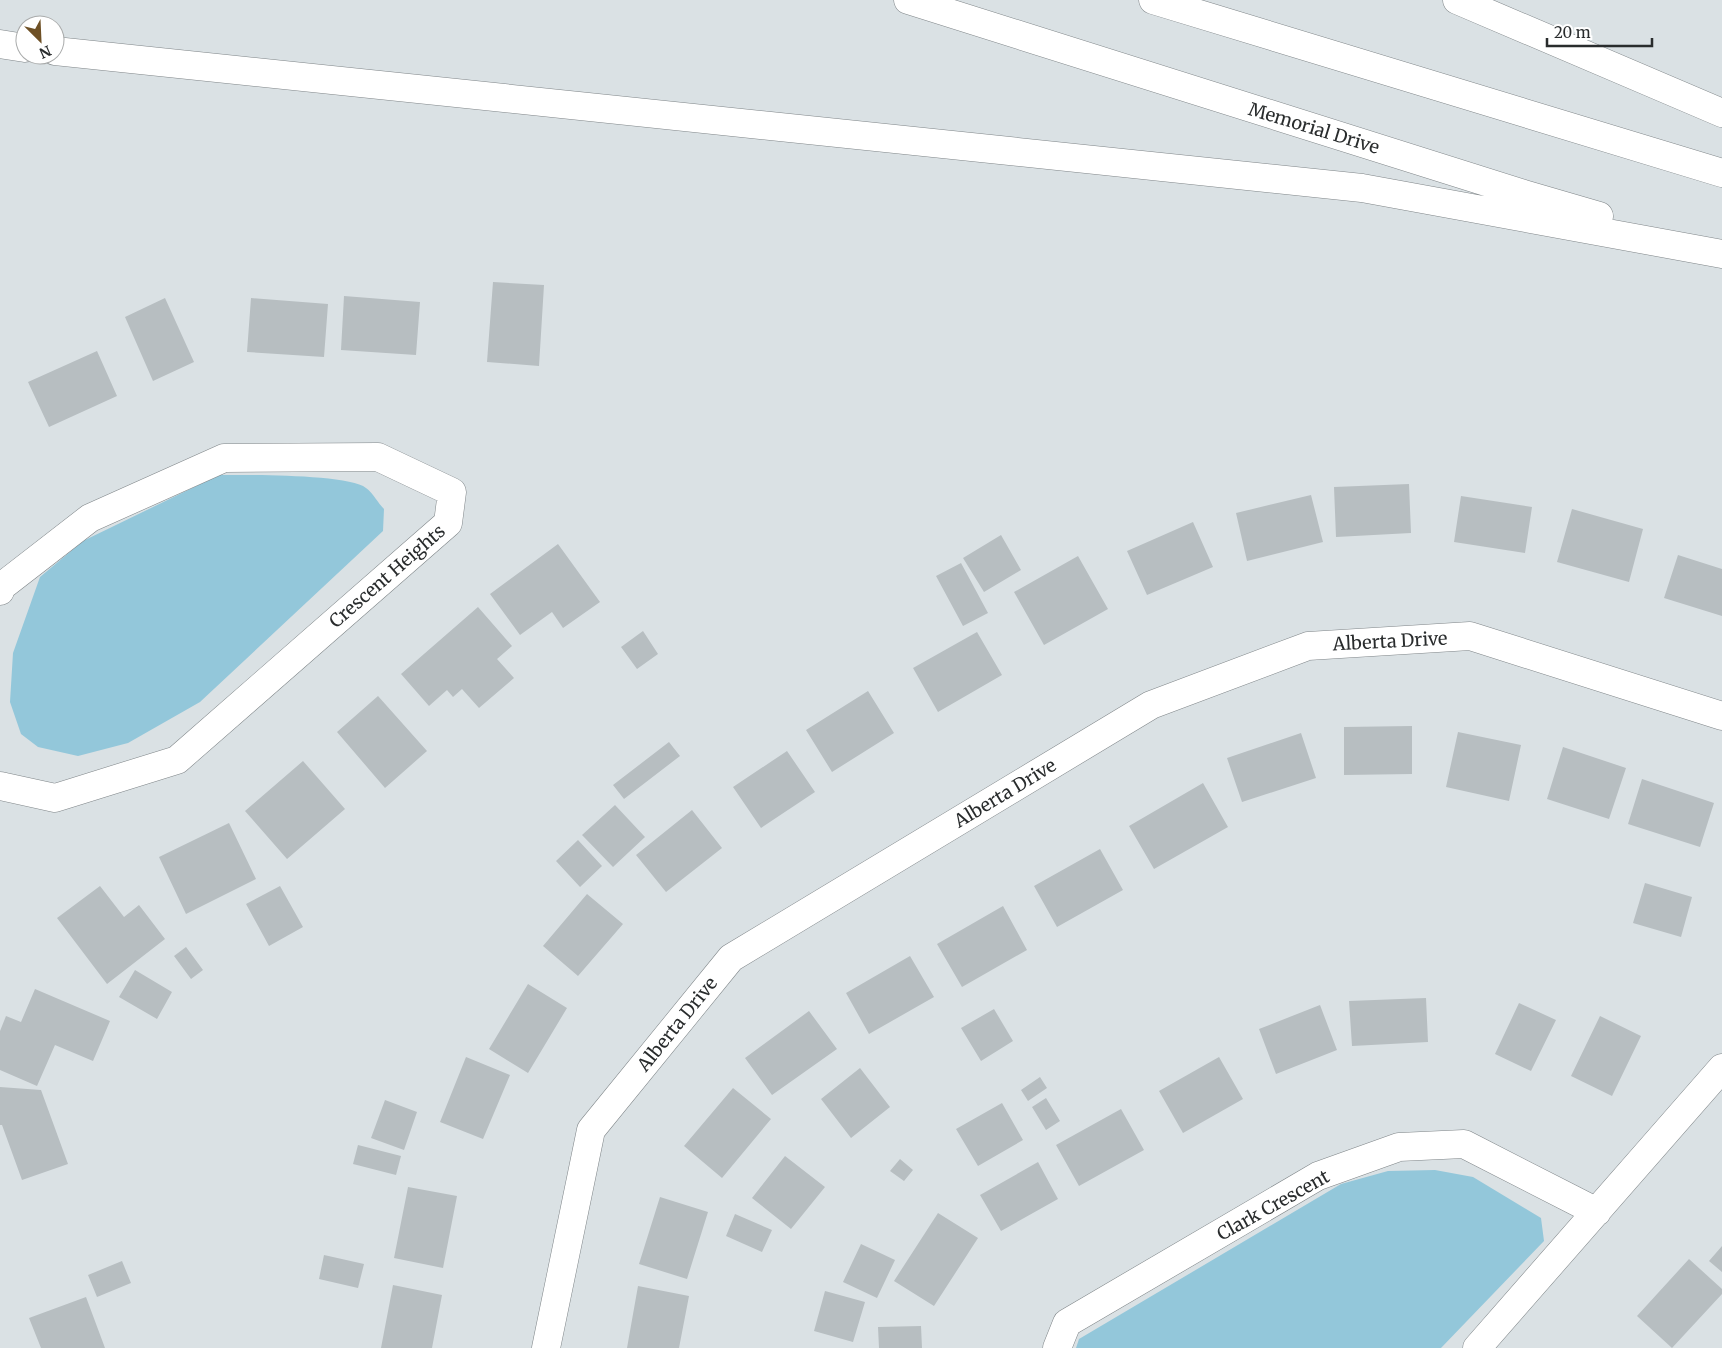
<svg xmlns="http://www.w3.org/2000/svg" width="1722" height="1348" font-family="Merriweather,serif">
	<style>
		.green { fill: #93c7da }
		.building { fill: #b7bec1 }
		.lines { fill: none; stroke-linecap: round; stroke-linejoin: round }
		.minor-casing { stroke: #7f8588; stroke-width: 29 }
		.motorway-casing { stroke: #7f8588; stroke-width: 29 }
		.minor { stroke: #fff; stroke-width: 28 }
		.motorway { stroke: #fff; stroke-width: 28 }
		.labels { text-anchor: middle; dominant-baseline: central; stroke-width: 4.5; stroke-linejoin: round; paint-order: stroke }
		.street-label { font-size: 18px; fill: #292c2d; stroke: #fff }
	</style>
	<rect width="100%" height="100%" fill="#dae1e4"/>
	<!-- green -->
	<path class="green" d="M 219,475 C 245,475 349,474 366,488 C 373,493 378,503 384,509 L 383,531 L 200,702 L 128,743 L 78,756 L 38,747 L 21,734 L 10,702 L 13,653 L 40,577 L 83,541 Z
		M 1435,1170 L 1473,1177 L 1541,1218 L 1544,1241 L 1441,1348 L 1076,1348 L 1079,1339 L 1341,1184 L 1388,1171 Z"/>
	<!-- building -->
	<path class="building" d="M 493,282 L 544,285 L 539,366 L 487,362 Z
		M 344,296 L 420,302 L 416,355 L 341,350 Z
		M 165,298 L 194,362 L 153,381 L 125,317 Z
		M 251,298 L 328,304 L 324,357 L 247,352 Z
		M 97,351 L 117,396 L 49,427 L 28,382 Z
		M 1409,484 L 1411,533 L 1336,537 L 1334,487 Z
		M 1311,495 L 1323,542 L 1247,561 L 1236,513 Z
		M 1461,496 L 1532,507 L 1525,553 L 1454,542 Z
		M 1572,509 L 1643,529 L 1629,582 L 1557,562 Z
		M 1193,522 L 1213,567 L 1147,595 L 1127,551 Z
		M 1001,535 L 1021,570 L 984,592 L 963,558 Z
		M 558,544 L 600,602 L 563,628 L 552,612 L 520,635 L 490,594 Z
		M 1678,555 L 1722,569 L 1722,616 L 1664,598 Z
		M 1078,556 L 1108,609 L 1044,645 L 1014,592 Z
		M 961,563 L 988,613 L 963,626 L 936,576 Z
		M 478,607 L 512,646 L 497,659 L 514,678 L 479,708 L 462,689 L 453,697 L 447,690 L 429,706 L 401,674 Z
		M 643,631 L 658,654 L 637,669 L 621,647 Z
		M 977,632 L 1002,675 L 938,712 L 913,668 Z
		M 868,691 L 894,733 L 832,772 L 806,730 Z
		M 378,696 L 427,751 L 385,788 L 337,732 Z
		M 1412,726 L 1412,774 L 1344,775 L 1344,727 Z
		M 1458,732 L 1521,745 L 1509,801 L 1446,787 Z
		M 1301,733 L 1316,778 L 1242,802 L 1227,758 Z
		M 669,742 L 680,756 L 624,799 L 613,785 Z
		M 1563,747 L 1626,768 L 1609,819 L 1547,799 Z
		M 787,751 L 815,792 L 761,828 L 733,787 Z
		M 303,761 L 345,809 L 287,859 L 245,811 Z
		M 1642,779 L 1714,803 L 1700,847 L 1628,824 Z
		M 1203,783 L 1228,827 L 1154,869 L 1129,826 Z
		M 615,805 L 645,837 L 613,867 L 582,835 Z
		M 692,810 L 722,848 L 666,892 L 636,855 Z
		M 229,823 L 256,879 L 186,914 L 159,857 Z
		M 578,840 L 602,866 L 580,887 L 556,861 Z
		M 1100,849 L 1123,890 L 1057,927 L 1034,886 Z
		M 1645,883 L 1692,897 L 1681,937 L 1633,923 Z
		M 100,886 L 124,917 L 139,905 L 165,939 L 107,984 L 57,918 Z
		M 280,886 L 303,927 L 269,946 L 246,904 Z
		M 587,894 L 623,924 L 578,976 L 543,946 Z
		M 1003,906 L 1027,950 L 962,987 L 937,944 Z
		M 186,947 L 203,970 L 191,979 L 174,956 Z
		M 910,956 L 934,997 L 869,1034 L 846,993 Z
		M 135,970 L 172,992 L 157,1019 L 119,997 Z
		M 528,984 L 567,1008 L 528,1073 L 489,1049 Z
		M 35,989 L 110,1021 L 93,1061 L 55,1045 L 37,1086 L 0,1070 L 0,1031 L 6,1016 L 21,1022 Z
		M 1426,998 L 1428,1042 L 1352,1046 L 1349,1001 Z
		M 1519,1003 L 1556,1020 L 1531,1071 L 1495,1054 Z
		M 1320,1005 L 1337,1050 L 1276,1074 L 1259,1029 Z
		M 994,1009 L 1013,1041 L 981,1061 L 961,1028 Z
		M 809,1011 L 837,1049 L 772,1095 L 745,1058 Z
		M 1600,1016 L 1641,1036 L 1612,1096 L 1571,1076 Z
		M 466,1057 L 510,1075 L 483,1139 L 440,1122 Z
		M 1219,1057 L 1243,1099 L 1183,1133 L 1159,1091 Z
		M 860,1068 L 890,1107 L 851,1138 L 821,1099 Z
		M 1040,1077 L 1047,1088 L 1028,1101 L 1021,1090 Z
		M 0,1087 L 41,1090 L 68,1164 L 22,1180 L 2,1125 L 0,1125 Z
		M 733,1088 L 771,1119 L 722,1178 L 684,1146 Z
		M 1046,1098 L 1060,1121 L 1046,1130 L 1032,1107 Z
		M 385,1100 L 417,1112 L 404,1150 L 371,1138 Z
		M 1002,1103 L 1023,1140 L 978,1166 L 956,1129 Z
		M 1121,1109 L 1144,1150 L 1079,1186 L 1056,1145 Z
		M 358,1145 L 401,1156 L 396,1175 L 353,1164 Z
		M 785,1156 L 825,1187 L 791,1229 L 752,1198 Z
		M 900,1159 L 913,1170 L 904,1181 L 890,1171 Z
		M 1038,1162 L 1058,1199 L 1001,1231 L 980,1195 Z
		M 408,1187 L 457,1196 L 443,1268 L 394,1258 Z
		M 660,1197 L 708,1212 L 687,1279 L 639,1264 Z
		M 938,1213 L 978,1238 L 934,1306 L 894,1281 Z
		M 735,1214 L 772,1230 L 762,1252 L 726,1236 Z
		M 861,1244 L 895,1260 L 877,1298 L 843,1282 Z
		M 1722,1246 L 1722,1272 L 1709,1261 Z
		M 324,1255 L 364,1264 L 358,1288 L 319,1279 Z
		M 1689,1259 L 1722,1289 L 1722,1294 L 1672,1348 L 1637,1316 Z
		M 122,1261 L 131,1283 L 97,1297 L 88,1275 Z
		M 393,1285 L 442,1295 L 432,1348 L 381,1348 Z
		M 638,1286 L 689,1296 L 679,1348 L 627,1348 Z
		M 825,1291 L 865,1302 L 853,1342 L 814,1331 Z
		M 86,1297 L 105,1348 L 41,1348 L 29,1318 Z
		M 921,1326 L 922,1348 L 879,1348 L 878,1327 Z"/>
	<g class="lines">
		<!-- minor casing -->
		<g class="minor-casing">
			<path id="minor" d="M 0,591 L 1,587 L 90,518 L 224,458 L 378,457 L 452,492 L 448,523 L 177,760 L 55,798 L 0,786
				M 546,1348 L 591,1130 L 731,958 L 1151,705 L 1308,646 L 1470,636 L 1722,716
				M 1057,1348 L 1067,1323 L 1318,1176 L 1399,1147 L 1464,1144 L 1597,1212
				M 1477,1348 L 1722,1068"/>
		</g>
		<!-- motorway casing -->
		<g class="motorway-casing">
			<path id="motorway" d="M 908,0 L 1524,194 L 1599,216
				M 1153,0 L 1722,173
				M 1457,0 L 1722,113
				M 0,44 L 25,48
				M 55,51 L 1362,188 L 1722,254"/>
		</g>
		<!-- minor -->
		<use href="#minor" class="minor"/>
		<!-- motorway -->
		<use href="#motorway" class="motorway"/>
	</g>
	<g class="labels">
		<!-- street labels -->
		<g class="street-label">
			<text transform="translate(1314 128) rotate(17)">Memorial Drive</text>
			<text transform="translate(387 576) rotate(-41)">Crescent Heights</text>
			<text transform="translate(1390 641) rotate(-3)">Alberta Drive</text>
			<text transform="translate(1005 793) rotate(-31)">Alberta Drive</text>
			<text transform="translate(677 1024) rotate(-51)">Alberta Drive</text>
			<text transform="translate(1273 1205) rotate(-29)">Clark Crescent</text>
		</g>
	</g>
	<!-- north arrow -->
	<g transform="translate(40 40) rotate(156)"><circle r="24" fill="#ffffff" stroke="#a9abab"/>
	<path d="M0-4L9 19L0 12L-9 19Z" fill="#6e5025"/>
	<text y="-8" font-size="14" font-weight="bold" text-anchor="middle" fill="#292c2d">N</text>
	</g>
	<!-- scale -->
	<path d="M1547 38v8h105v-8" fill="none" stroke="#292c2d" stroke-width="2.5"/>
	<text x="1554" y="38" font-size="15" fill="#292c2d" stroke="#ffffff" stroke-width="4" paint-order="stroke">20 m</text>
</svg>
